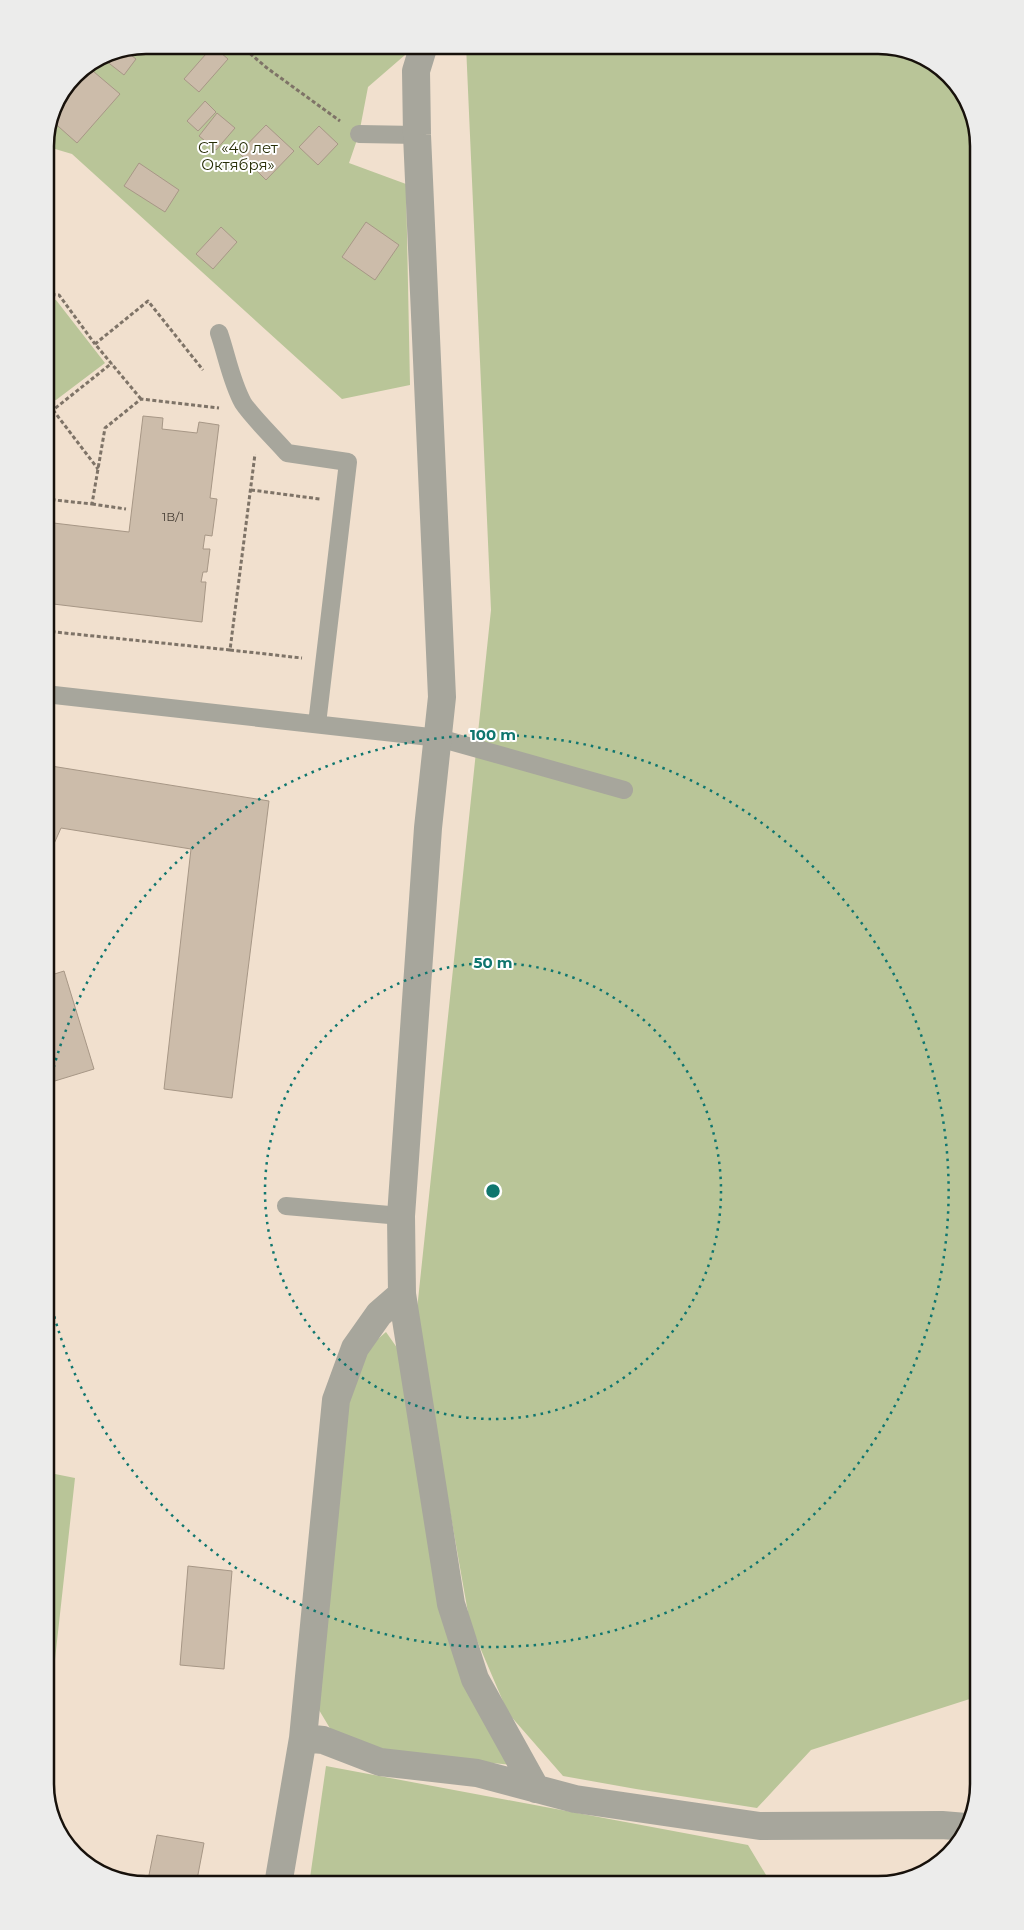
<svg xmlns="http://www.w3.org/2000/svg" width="1024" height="1930" font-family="Montserrat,sans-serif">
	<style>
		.green { fill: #b9c598 }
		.building { fill: #ccbcaa; stroke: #a79786 }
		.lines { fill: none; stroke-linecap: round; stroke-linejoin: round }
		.path { stroke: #7e7367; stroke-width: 3; stroke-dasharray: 4 2.5; stroke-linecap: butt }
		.service { stroke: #a7a69c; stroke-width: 18 }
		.minor { stroke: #a7a69c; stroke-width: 28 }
		.ring { fill: none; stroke: #0f766e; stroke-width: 2.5; stroke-dasharray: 2.5 5 }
		.labels { text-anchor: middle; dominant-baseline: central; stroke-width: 4; stroke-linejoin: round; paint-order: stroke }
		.number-label { font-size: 12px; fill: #443c33 }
		.park-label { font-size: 15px; fill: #272e06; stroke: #fff }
		.rim { fill: none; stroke: #17110b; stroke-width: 2.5 }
		.centre { fill: #0f766e; stroke: #fff; stroke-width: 2.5 }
		.ring-label { font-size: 15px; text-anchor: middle; font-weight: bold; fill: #0f766e; stroke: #fff; stroke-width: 4; stroke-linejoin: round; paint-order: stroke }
	</style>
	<rect width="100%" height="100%" fill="#f1e0ce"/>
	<!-- green -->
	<path class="green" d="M 145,45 L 409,45 L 405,55 L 368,87 L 359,134 L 349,163 L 406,184 L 410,385 L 342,399 L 72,154 L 45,146 L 53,107 L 75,74 L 107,53 Z
		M 466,45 L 885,45 L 935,62 L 971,107 L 979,145 L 979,1696 L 811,1750 L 757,1808 L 636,1789 L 563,1776 L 508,1713 L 470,1624 L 416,1319 L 491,610 Z
		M 45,299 L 56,300 L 105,363 L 56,400 L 45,399 Z
		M 386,1332 L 400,1352 L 442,1616 L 513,1765 L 382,1752 L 334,1735 L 316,1705 L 348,1388 L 365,1350 Z
		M 45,1472 L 75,1478 L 45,1750 Z
		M 326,1766 L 748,1845 L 772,1885 L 309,1885 Z"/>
	<!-- building -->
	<path class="building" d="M 213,46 L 228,59 L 199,92 L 184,79 Z
		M 123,49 L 136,59 L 124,75 L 101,57 L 107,53 Z
		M 87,66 L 120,94 L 77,143 L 50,119 L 53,107 L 75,74 Z
		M 205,101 L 216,112 L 198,131 L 187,121 Z
		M 217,113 L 235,128 L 216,150 L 199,136 Z
		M 266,125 L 294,151 L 266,180 L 239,153 Z
		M 319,126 L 338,144 L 318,165 L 299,147 Z
		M 139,163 L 179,190 L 165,212 L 124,186 Z
		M 366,222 L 399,245 L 375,280 L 342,257 Z
		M 221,227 L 237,242 L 213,269 L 196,254 Z
		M 143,416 L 163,418 L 162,429 L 197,433 L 199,422 L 219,425 L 210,498 L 217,499 L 212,536 L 205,535 L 203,549 L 210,549 L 207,572 L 203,572 L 201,582 L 206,582 L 202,622 L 45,603 L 45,522 L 129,532 Z
		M 45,765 L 269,801 L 232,1098 L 164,1089 L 191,849 L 61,828 L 45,864 Z
		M 64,971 L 94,1069 L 45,1084 L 45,977 Z
		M 188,1566 L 232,1571 L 224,1669 L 180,1665 Z
		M 157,1835 L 204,1843 L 196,1885 L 147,1885 Z"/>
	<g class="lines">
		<!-- path -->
		<path class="path" d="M 240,45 L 267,68 L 340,121
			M 45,294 L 59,295 L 95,344
			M 141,399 L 95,344 L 148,301 L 203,370
			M 45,404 L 53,410 L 112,363
			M 53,410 L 98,469
			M 251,490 L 320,499
			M 45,499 L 92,504 L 105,428 L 141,399 L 219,408
			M 92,504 L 126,509
			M 45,631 L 230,650 L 255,454
			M 230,650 L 302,658"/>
		<!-- service -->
		<path class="service" d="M 359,134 L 417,135
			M 219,333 C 227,356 231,381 243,403 C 252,417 276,440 287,453 L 348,462 L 317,724
			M 45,694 L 439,738 L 624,790
			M 286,1206 L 401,1216"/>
		<!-- minor -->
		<path class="minor" d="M 402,1294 L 451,1604 L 475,1679 L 536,1789
			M 303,1738 L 323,1740 L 380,1762 L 477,1773 L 575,1799 L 760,1826 L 942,1825 L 966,1827
			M 278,1885 L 303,1738 L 336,1400 L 355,1348 L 379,1314 L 402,1294 L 401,1216 L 428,828 L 442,697 L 417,135 L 416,71 L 424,45"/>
	</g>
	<!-- distance rings -->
	<g class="ring">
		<circle cx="493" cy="1191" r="228"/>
		<path d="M45 1104A456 456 0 1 1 45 1278"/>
	</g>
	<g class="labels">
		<!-- number labels -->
		<g class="number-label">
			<text x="173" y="516">1В/1</text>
		</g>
		<!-- park labels -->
		<g class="park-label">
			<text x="238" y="147">СТ «40 лет<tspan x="238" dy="17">Октября»</tspan></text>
		</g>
	</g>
	<!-- crop -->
	<path d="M0 0H1024V1930H0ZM146 54H878A92 92 0 0 1 970 146V1784A92 92 0 0 1 878 1876H146A92 92 0 0 1 54 1784V146A92 92 0 0 1 146 54Z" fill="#ececeb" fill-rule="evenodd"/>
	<path class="rim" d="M146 54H878A92 92 0 0 1 970 146V1784A92 92 0 0 1 878 1876H146A92 92 0 0 1 54 1784V146A92 92 0 0 1 146 54Z"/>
	<circle cx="493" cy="1191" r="8" class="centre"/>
	<g class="ring-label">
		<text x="493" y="740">100 m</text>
		<text x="493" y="968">50 m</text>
	</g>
</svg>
